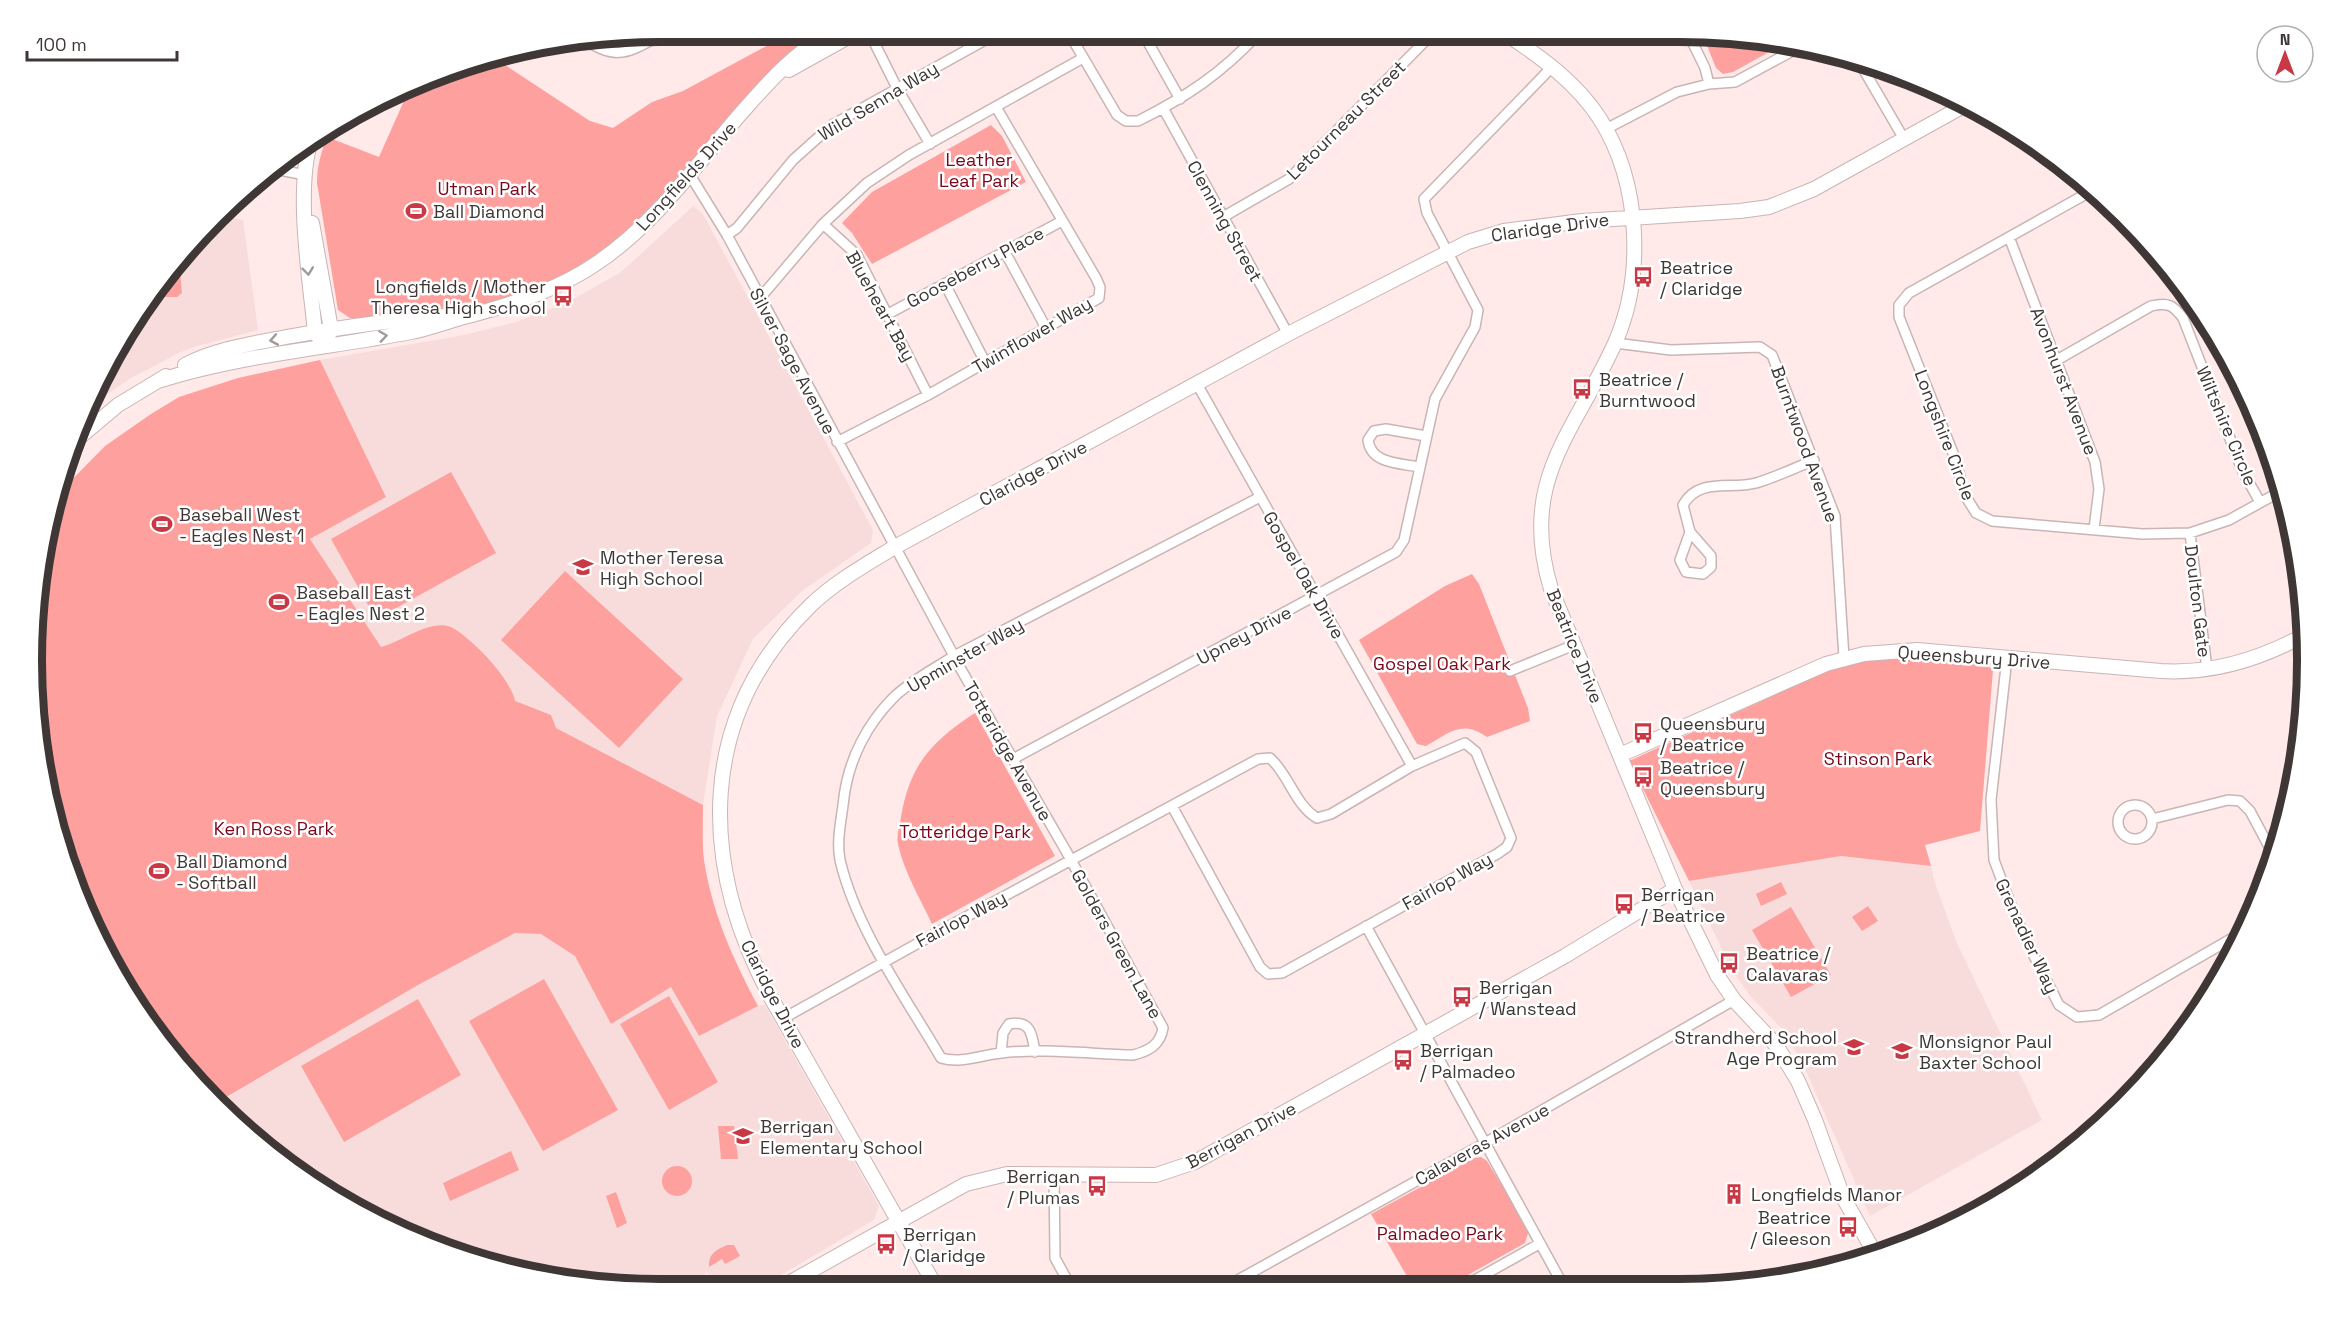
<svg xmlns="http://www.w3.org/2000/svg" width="2339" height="1321" font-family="'Space Grotesk',sans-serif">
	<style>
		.built { fill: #f8dcdb }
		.green { fill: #fda09e }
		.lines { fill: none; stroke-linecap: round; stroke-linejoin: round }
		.street-casing { stroke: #c8b5b4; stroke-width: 12 }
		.secondary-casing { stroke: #c8b5b4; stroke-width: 16 }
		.street { stroke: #fff; stroke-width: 9 }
		.secondary { stroke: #fff; stroke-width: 14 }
		.oneway { stroke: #9e9b9a }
		.labels { text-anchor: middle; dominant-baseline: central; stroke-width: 5; stroke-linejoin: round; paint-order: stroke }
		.street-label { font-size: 18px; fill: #3e3736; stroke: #fff }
		.park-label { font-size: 18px; fill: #79061b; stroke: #fff }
		.poi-label { font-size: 18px; fill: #3e3736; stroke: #fff; text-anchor: start }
		.rim { fill: none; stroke: #3e3736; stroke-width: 8 }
	</style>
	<rect width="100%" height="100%" fill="#ffeae9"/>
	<!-- built -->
	<path class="built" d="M 693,206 L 703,214 L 873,530 L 871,543 L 802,591 L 753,639 L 717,716 L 703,805 L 556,728 L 386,655 L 310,539 L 386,496 L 320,360 L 464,335 L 516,322 L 568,302 L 621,272 Z
		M 218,214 L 243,220 L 258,330 L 194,347 L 179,353 L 131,378 L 86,409 L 96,383 L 138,311 Z
		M 1841,856 L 1931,866 L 1934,880 L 1956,941 L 2042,1120 L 1870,1216 L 1806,1071 L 1784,1031 L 1751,997 L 1733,972 L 1689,881 Z
		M 525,932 L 546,935 L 671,986 L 699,1036 L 756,1006 L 765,1005 L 879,1206 L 874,1220 L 759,1288 L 712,1288 L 714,1283 L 706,1271 L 703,1288 L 620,1288 L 459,1256 L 346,1205 L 246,1134 L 216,1104 L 493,940 L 506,935 Z"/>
	<!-- green -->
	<path class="green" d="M 1702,33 L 1719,33 L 1782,45 L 1733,72 L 1723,74 L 1716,68 Z
		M 785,36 L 814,36 C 780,73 745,110 711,147 C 655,207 598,268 518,295 C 467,311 412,312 360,319 L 350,318 L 338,310 L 317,183 C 317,167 321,152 327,137 L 379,157 L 411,85 L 459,65 L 493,57 L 590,121 L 613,128 L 652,102 L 683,91 Z
		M 991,125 L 1002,136 L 1026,182 L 872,264 L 852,233 L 842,223 L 872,192 Z
		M 174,268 L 180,272 L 182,293 L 177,297 L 163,297 L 157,288 Z
		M 320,360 L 386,497 L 310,539 L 381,647 C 402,642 429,619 451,627 C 472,638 511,679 515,701 L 551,715 L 556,728 L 703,805 C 703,823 702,842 704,860 C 712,913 733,959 758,1006 L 699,1036 L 671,987 L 611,1024 L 575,956 L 541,934 L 515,933 L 418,985 L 216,1103 L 187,1075 L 116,975 L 79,901 L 44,784 L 33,701 L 37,579 L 52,500 L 105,446 L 151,414 L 179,397 L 238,378 Z
		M 451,472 L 496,553 L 376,619 L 331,539 Z
		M 565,571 L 683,679 L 619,748 L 501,640 Z
		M 1472,574 L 1479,584 L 1528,708 L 1530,721 L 1487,737 C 1462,719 1449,733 1426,746 L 1417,744 L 1359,640 L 1445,586 Z
		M 1901,656 C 1929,656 1972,650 1993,670 L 1980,831 L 1925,845 L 1931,866 L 1841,856 L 1689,881 L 1629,761 L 1836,667 L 1867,659 Z
		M 975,713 L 1055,856 L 932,924 C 920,898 904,872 898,844 C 896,835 900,825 901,817 C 910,764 932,741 975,713 Z
		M 1781,882 L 1787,894 L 1761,906 L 1756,894 Z
		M 1868,906 L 1878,921 L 1862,931 L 1852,917 Z
		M 1791,907 L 1831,975 L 1791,997 L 1752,930 Z
		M 544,979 L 618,1110 L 543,1151 L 469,1021 Z
		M 669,996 L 718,1082 L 669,1110 L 620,1024 Z
		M 418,999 L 461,1075 L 344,1142 L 301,1066 Z
		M 718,1126 L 734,1126 L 738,1159 L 721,1159 Z
		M 511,1151 L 519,1170 L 450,1201 L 443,1183 Z
		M 1481,1157 L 1487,1161 L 1529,1230 L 1525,1243 L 1450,1285 L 1412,1285 L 1371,1214 L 1474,1158 Z
		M662 1181a15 15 0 1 1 30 0a15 15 0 1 1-30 0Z
		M 616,1192 L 627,1223 L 617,1228 L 606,1196 Z
		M 727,1245 L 734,1245 L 740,1256 L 725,1264 L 722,1259 L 709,1267 C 708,1254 716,1250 727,1245 Z"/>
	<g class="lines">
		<!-- street casing -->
		<g class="street-casing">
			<path id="street" d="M 1688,33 L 1705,68 L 1709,84
				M 1070,35 L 1117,115 L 1126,121 L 1138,121 C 1186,97 1221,74 1258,34
				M 1144,35 L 1180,99
				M 871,36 L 897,88 L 930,144
				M 580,37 C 614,59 623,56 657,37
				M 1858,60 L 1904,139
				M 1163,108 L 1288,334
				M 1606,129 L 1677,92 L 1709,84 L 1735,82 L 1798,48
				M 270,168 L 305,175
				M 690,175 L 727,235 L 954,656 L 959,666 L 1066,851 L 1163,1028 C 1160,1045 1149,1051 1133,1055 C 1090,1054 1044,1048 1001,1053 C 981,1055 961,1064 941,1058 C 906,998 856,929 840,860 C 836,840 842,817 844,797 C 849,759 867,724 894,697 C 912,680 934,669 954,656 L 1260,497
				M 2095,189 L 1909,293 L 1899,305 L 1899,317 L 1953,453 L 1966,497 L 1976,513 L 1992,521 L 2142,534 L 2190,533 L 2229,520 L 2283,490
				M 1223,217 L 1289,179 L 1432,34
				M 823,224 L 857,255 L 928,395
				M 727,235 L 737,228 L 793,160 L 832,125 L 994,35
				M 2009,237 L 2095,462 L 2099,489 L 2094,529
				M 1005,252 L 1046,328
				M 945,284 L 985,362
				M 760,298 L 823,224 L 867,183 L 909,155 L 1083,58
				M 888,314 L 1062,221
				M 1615,343 L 1671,350 L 1760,347 L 1772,355 L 1835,516 L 1844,658
				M 2057,360 L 2151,306 C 2168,302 2173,305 2183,318 L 2243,472 L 2260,502
				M 1197,384 L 1412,766
				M 837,442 L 928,395 L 1099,298 L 1100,287 L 1096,278 L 996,107
				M 1419,467 C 1399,463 1371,464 1368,440 L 1374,431 L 1386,429 L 1426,436
				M 1690,532 L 1711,556 L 1711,567 L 1703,574 L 1686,572 L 1680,560 L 1690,532 L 1683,505 C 1699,477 1730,490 1756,483 C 1776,477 1795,468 1814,460
				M 2190,533 L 2207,669
				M 2296,639 L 2305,653
				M 2007,658 L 1991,800 L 1994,860 L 2014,913 L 2034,956 L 2059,1005 L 2077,1017 L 2099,1015 L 2243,932
				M 1510,671 L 1574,645
				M 1013,759 L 1396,552 L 1404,540 L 1435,399 L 1475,327 L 1478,310 L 1427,213 L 1424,199 L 1552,67
				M2118 822a17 17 0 1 1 34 0a17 17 0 1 1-34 0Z
				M 2152,819 L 2228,800 L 2240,801 L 2250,811 L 2275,858
				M 1366,926 L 1563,1285
				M 784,1018 L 938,932 L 1258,759 L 1270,758 C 1289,775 1295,805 1317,818 L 1331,814 L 1412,766 L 1465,743 L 1476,752 L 1511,838 L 1507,847 L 1497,854 L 1282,973 L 1268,974 L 1260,967 L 1172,806
				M 1001,1053 L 1003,1033 L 1009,1024 C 1031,1020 1032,1034 1035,1052
				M 1054,1174 L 1055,1258 L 1071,1287
				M 1466,1285 L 1539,1244
				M 1227,1286 L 1485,1143 L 1734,1000"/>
		</g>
		<!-- secondary casing -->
		<g class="secondary-casing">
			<path id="secondary" d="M 1506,34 C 1541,57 1577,83 1600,119 C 1640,182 1645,275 1615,343 C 1574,434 1518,480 1551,589 L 1675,889 L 1717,975 L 1734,1000 L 1776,1045 L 1798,1081 L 1815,1120 L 1843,1197 L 1877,1257
				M 789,70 L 850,36
				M 311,141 C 295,189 310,281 315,332 L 321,340
				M 312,223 L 331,329 L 328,337
				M 185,365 C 218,348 256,343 292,336 C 344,327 396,319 448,316
				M 161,380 C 242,355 327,348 411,332 C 431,328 451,320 472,315 C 516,303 559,289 597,263 C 656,223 696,165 742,112 C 768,83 791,56 825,36
				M 74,442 L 118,405 L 166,376
				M 1620,755 L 1826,664 L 1864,654 L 1917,650 L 2161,671 C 2212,674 2261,659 2306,634
				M 936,1287 L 770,996 C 699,862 696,717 811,605 C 835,582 865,565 893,548 L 1288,334 L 1468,242 L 1504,231 L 1582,221 L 1740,211 L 1769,207 L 1814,189 L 1967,104
				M 780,1288 L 966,1184 L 1007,1174 L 1156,1175 L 1195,1162 L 1565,956 L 1675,889"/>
		</g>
		<!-- street -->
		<use href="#street" class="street"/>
		<!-- secondary -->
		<use href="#secondary" class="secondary"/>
	</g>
	<!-- one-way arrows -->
	<defs><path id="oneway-chevron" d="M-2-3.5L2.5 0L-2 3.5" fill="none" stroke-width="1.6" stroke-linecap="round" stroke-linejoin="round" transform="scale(1.5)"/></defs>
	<g class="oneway">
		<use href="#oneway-chevron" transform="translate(308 271) rotate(83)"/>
		<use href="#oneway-chevron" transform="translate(383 336) rotate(-8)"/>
		<use href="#oneway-chevron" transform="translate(274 340) rotate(170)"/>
	</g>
	<!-- icons -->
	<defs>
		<g id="stadium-bare" transform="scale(1.62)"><path d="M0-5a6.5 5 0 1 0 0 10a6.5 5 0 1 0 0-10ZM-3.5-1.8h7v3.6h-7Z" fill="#c93945" stroke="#fff" stroke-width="2.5" paint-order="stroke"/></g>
		<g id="bus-bare" transform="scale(1.62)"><path d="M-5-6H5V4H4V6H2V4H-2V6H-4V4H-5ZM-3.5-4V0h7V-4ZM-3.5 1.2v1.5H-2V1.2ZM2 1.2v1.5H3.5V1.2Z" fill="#c93945" stroke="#fff" stroke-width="2.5" paint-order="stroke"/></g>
		<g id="school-bare" transform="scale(1.62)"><path d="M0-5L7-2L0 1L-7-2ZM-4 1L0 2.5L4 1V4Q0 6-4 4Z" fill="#c93945" stroke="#fff" stroke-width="2.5" paint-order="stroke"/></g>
		<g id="building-bare" transform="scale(1.62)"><path d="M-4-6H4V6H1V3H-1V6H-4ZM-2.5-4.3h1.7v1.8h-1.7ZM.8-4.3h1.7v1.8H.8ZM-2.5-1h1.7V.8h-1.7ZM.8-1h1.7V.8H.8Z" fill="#c93945" stroke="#fff" stroke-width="2.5" paint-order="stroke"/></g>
	</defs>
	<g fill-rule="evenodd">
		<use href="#stadium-bare" x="416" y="211"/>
		<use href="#bus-bare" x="1643" y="277"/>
		<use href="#bus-bare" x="563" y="296"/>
		<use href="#bus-bare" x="1582" y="389"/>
		<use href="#stadium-bare" x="162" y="524"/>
		<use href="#school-bare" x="583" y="567"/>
		<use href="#stadium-bare" x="279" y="602"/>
		<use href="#bus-bare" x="1643" y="733"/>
		<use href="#bus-bare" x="1643" y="777"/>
		<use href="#stadium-bare" x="159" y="871"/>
		<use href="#bus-bare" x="1624" y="904"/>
		<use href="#bus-bare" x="1729" y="963"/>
		<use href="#bus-bare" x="1462" y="997"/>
		<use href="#school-bare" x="1854" y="1047"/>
		<use href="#school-bare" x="1902" y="1051"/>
		<use href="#bus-bare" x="1403" y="1060"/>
		<use href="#school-bare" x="743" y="1136"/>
		<use href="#bus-bare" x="1097" y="1186"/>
		<use href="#building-bare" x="1734" y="1194"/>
		<use href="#bus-bare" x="1848" y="1227"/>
		<use href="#bus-bare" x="886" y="1244"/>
	</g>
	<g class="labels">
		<!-- street labels -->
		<g class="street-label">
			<text transform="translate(878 101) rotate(-31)">Wild Senna Way</text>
			<text transform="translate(1346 120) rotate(-45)">Letourneau Street</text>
			<text transform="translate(686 176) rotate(-48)">Longfields Drive</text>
			<text transform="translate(1225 221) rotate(61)">Clenning Street</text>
			<text transform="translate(1550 227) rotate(-8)">Claridge Drive</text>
			<text transform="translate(975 267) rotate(-28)">Gooseberry Place</text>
			<text transform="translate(881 306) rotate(61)">Blueheart Bay</text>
			<text transform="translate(1032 335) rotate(-30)">Twinflower Way</text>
			<text transform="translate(793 361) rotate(62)">Silver Sage Avenue</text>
			<text transform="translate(2064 381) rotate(69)">Avonhurst Avenue</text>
			<text transform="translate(2227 426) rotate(67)">Wiltshire Circle</text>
			<text transform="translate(1945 435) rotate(69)">Longshire Circle</text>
			<text transform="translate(1805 444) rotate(70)">Burntwood Avenue</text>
			<text transform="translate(1033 473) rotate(-28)">Claridge Drive</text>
			<text transform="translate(1304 575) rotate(60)">Gospel Oak Drive</text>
			<text transform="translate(2198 601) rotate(83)">Doulton Gate</text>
			<text transform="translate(1244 635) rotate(-28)">Upney Drive</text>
			<text transform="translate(1575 646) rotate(68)">Beatrice Drive</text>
			<text transform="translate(965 655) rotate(-30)">Upminster Way</text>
			<text transform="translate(1974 657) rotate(4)">Queensbury Drive</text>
			<text transform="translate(1008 751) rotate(60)">Totteridge Avenue</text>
			<text transform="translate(1447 881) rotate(-29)">Fairlop Way</text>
			<text transform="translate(961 919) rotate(-28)">Fairlop Way</text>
			<text transform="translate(2027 936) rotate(65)">Grenadier Way</text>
			<text transform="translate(1117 944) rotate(61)">Golders Green Lane</text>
			<text transform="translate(773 994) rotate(63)">Claridge Drive</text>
			<text transform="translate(1241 1135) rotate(-28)">Berrigan Drive</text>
			<text transform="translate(1482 1144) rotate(-29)">Calaveras Avenue</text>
		</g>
		<!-- park labels -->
		<g class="park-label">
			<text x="979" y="159">Leather<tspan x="979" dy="21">Leaf Park</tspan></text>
			<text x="487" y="188">Utman Park</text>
			<text x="1442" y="663">Gospel Oak Park</text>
			<text x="1878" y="758">Stinson Park</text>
			<text x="274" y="828">Ken Ross Park</text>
			<text x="965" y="831">Totteridge Park</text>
			<text x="1440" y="1233">Palmadeo Park</text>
		</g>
		<!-- poi labels -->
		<g class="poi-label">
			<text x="433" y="211">Ball Diamond</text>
			<text x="1660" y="267">Beatrice<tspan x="1660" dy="21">/ Claridge</tspan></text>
			<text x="546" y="286" text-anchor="end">Longfields / Mother<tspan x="546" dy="21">Theresa High school</tspan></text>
			<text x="1599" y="379">Beatrice /<tspan x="1599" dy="21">Burntwood</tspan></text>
			<text x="179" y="514">Baseball West<tspan x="179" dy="21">- Eagles Nest 1</tspan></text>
			<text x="600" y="557">Mother Teresa<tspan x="600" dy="21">High School</tspan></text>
			<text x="296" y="592">Baseball East<tspan x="296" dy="21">- Eagles Nest 2</tspan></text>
			<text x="1660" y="723">Queensbury<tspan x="1660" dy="21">/ Beatrice</tspan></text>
			<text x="1660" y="767">Beatrice /<tspan x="1660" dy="21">Queensbury</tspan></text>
			<text x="176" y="861">Ball Diamond<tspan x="176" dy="21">- Softball</tspan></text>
			<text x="1641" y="894">Berrigan<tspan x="1641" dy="21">/ Beatrice</tspan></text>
			<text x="1746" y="953">Beatrice /<tspan x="1746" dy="21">Calavaras</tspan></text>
			<text x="1479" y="987">Berrigan<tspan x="1479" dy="21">/ Wanstead</tspan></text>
			<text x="1837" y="1037" text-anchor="end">Strandherd School<tspan x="1837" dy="21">Age Program</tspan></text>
			<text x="1919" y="1041">Monsignor Paul<tspan x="1919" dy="21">Baxter School</tspan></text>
			<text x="1420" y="1050">Berrigan<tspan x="1420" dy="21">/ Palmadeo</tspan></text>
			<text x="760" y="1126">Berrigan<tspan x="760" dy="21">Elementary School</tspan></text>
			<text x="1080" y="1176" text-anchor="end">Berrigan<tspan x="1080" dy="21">/ Plumas</tspan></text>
			<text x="1751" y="1194">Longfields Manor</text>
			<text x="1831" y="1217" text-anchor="end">Beatrice<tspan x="1831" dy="21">/ Gleeson</tspan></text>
			<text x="903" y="1234">Berrigan<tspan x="903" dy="21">/ Claridge</tspan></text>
		</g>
	</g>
	<!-- crop -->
	<path d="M0 0H2339V1321H0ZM660 42H1679A618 618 0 0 1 2297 660V661A618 618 0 0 1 1679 1279H660A618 618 0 0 1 42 661V660A618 618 0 0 1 660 42Z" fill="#fff" fill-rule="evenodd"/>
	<path class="rim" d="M660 42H1679A618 618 0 0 1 2297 660V661A618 618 0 0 1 1679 1279H660A618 618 0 0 1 42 661V660A618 618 0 0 1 660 42Z"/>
	<!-- north arrow -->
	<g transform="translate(2285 54)"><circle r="28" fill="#ffffff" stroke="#b2afaf" stroke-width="1.5"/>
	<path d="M0-4.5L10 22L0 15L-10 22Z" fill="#c93945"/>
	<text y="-9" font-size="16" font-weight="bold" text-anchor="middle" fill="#3e3736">N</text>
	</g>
	<!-- scale -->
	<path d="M27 51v9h150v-9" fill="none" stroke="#3e3736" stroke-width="3"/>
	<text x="36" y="51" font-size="18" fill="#3e3736" stroke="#ffffff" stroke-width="4.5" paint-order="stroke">100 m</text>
</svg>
